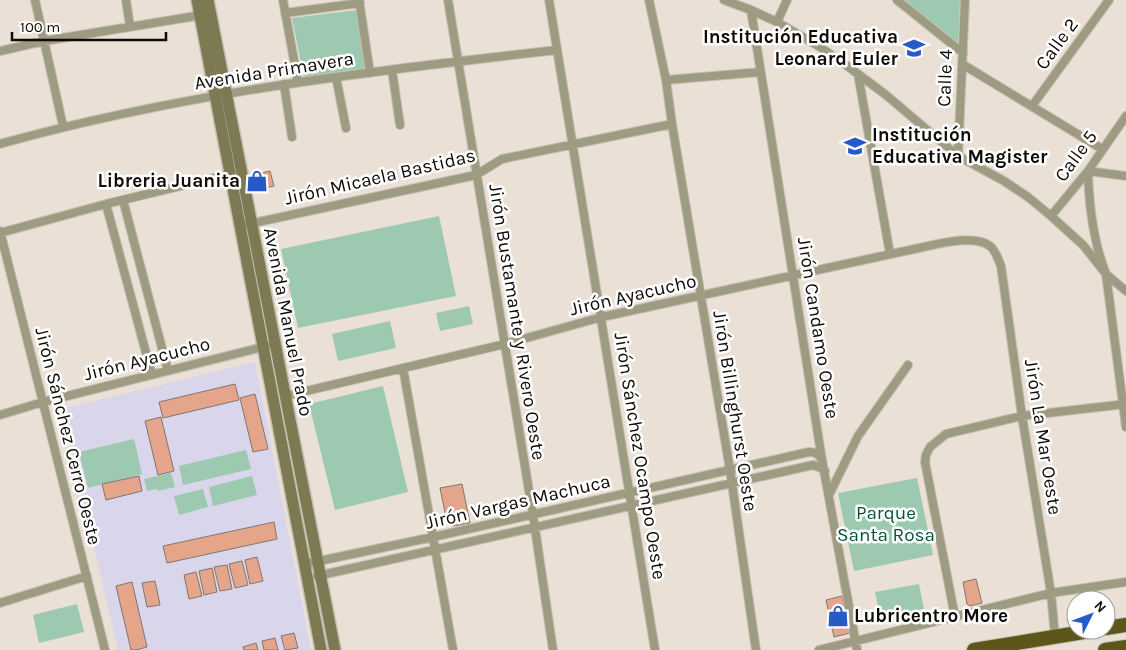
<svg xmlns="http://www.w3.org/2000/svg" width="1126" height="650" font-family="Karla,sans-serif">
	<style>
		.education { fill: #d9d5eb }
		.green { fill: #9dc9b1 }
		.building { fill: #e4a58b; stroke: #82756f }
		.lines { fill: none; stroke-linecap: round; stroke-linejoin: round }
		.minor-casing { stroke: #c7beb4; stroke-width: 10 }
		.secondary-casing { stroke: #c7beb4; stroke-width: 14 }
		.trunk-casing { stroke: #c7beb4; stroke-width: 16 }
		.minor { stroke: #9d9b81; stroke-width: 8 }
		.secondary { stroke: #7d7952; stroke-width: 11 }
		.trunk { stroke: #5c561a; stroke-width: 14 }
		.labels { text-anchor: middle; dominant-baseline: central; stroke-width: 5; stroke-linejoin: round; paint-order: stroke }
		.poi-label { font-size: 19px; font-weight: bold; fill: #0e0b07; stroke: #fff; text-anchor: end }
		.street-label { font-size: 19px; fill: #0e0b07; stroke: #fff }
		.park-label { font-size: 19px; fill: #005637; stroke: #fff }
	</style>
	<rect width="100%" height="100%" fill="#eae0d5"/>
	<!-- education -->
	<path class="education" d="M 255,362 L 311,650 L 118,650 L 61,409 Z"/>
	<!-- green -->
	<path class="green" d="M 900,0 L 960,0 L 958,45 L 930,21 Z
		M 357,10 L 367,70 L 304,78 L 292,18 Z
		M 439,216 L 456,296 L 298,328 L 281,249 Z
		M 469,306 L 473,324 L 440,331 L 436,313 Z
		M 390,321 L 396,348 L 338,361 L 332,334 Z
		M 383,386 L 408,492 L 335,510 L 309,404 Z
		M 134,439 L 142,474 L 88,488 L 79,452 Z
		M 246,450 L 251,469 L 183,485 L 179,466 Z
		M 171,473 L 175,487 L 158,491 L 157,489 L 147,491 L 144,479 Z
		M 252,476 L 257,495 L 213,506 L 209,487 Z
		M 917,478 L 933,555 L 854,571 L 838,493 Z
		M 203,489 L 208,507 L 179,515 L 174,496 Z
		M 919,584 L 924,609 L 880,616 L 875,592 Z
		M 77,604 L 84,632 L 39,643 L 33,615 Z"/>
	<!-- building -->
	<path class="building" d="M 270,171 L 274,186 L 257,190 L 253,175 Z
		M 235,384 L 239,400 L 163,418 L 159,402 Z
		M 255,394 L 268,449 L 253,452 L 240,398 Z
		M 161,417 L 174,471 L 158,475 L 145,421 Z
		M 139,476 L 142,491 L 106,500 L 102,484 Z
		M 462,484 L 470,523 L 453,526 L 447,522 L 440,488 Z
		M 274,522 L 277,539 L 167,563 L 163,546 Z
		M 257,557 L 263,581 L 250,584 L 245,560 Z
		M 242,561 L 248,585 L 235,588 L 229,564 Z
		M 227,565 L 232,589 L 220,591 L 214,567 Z
		M 212,568 L 217,592 L 204,595 L 199,571 Z
		M 196,572 L 202,596 L 189,599 L 184,575 Z
		M 976,579 L 982,603 L 970,606 L 967,604 L 963,582 Z
		M 155,581 L 160,605 L 147,607 L 142,583 Z
		M 132,582 L 147,647 L 136,650 L 131,650 L 116,586 Z
		M 842,596 L 850,633 L 834,637 L 826,600 Z
		M 294,633 L 298,648 L 285,650 L 281,636 Z
		M 275,638 L 278,650 L 264,650 L 262,641 Z
		M 256,643 L 258,650 L 244,650 L 243,647 Z"/>
	<g class="lines">
		<!-- minor casing -->
		<g class="minor-casing">
			<path id="minor" d="M 35,0 L 63,126
				M 126,0 L 130,27
				M 283,0 L 298,82
				M 359,0 L 370,73
				M 448,0 L 533,515 L 553,650
				M 549,0 L 655,650
				M 649,0 L 666,80 L 672,124 L 730,470 L 756,650
				M 724,0 L 751,10 L 777,22 L 820,47 L 846,65 L 886,95 L 958,156 L 1004,181 L 1028,197 L 1051,216 L 1083,245 L 1106,274 L 1126,291
				M 897,0 L 963,53
				M 751,10 L 822,460 L 857,650
				M 285,13 L 360,3
				M 777,22 L 787,0
				M 0,51 L 44,41 L 202,15
				M 962,64 L 1102,149
				M 392,70 L 400,125
				M 858,74 L 890,254
				M 336,77 L 346,128
				M 666,80 L 761,72
				M 284,84 L 292,137
				M 1032,106 L 1109,0
				M 0,144 C 182,93 370,71 557,50
				M 958,156 L 965,0
				M 1126,176 L 1088,171 C 1089,206 1093,241 1106,274 L 1126,427
				M 123,200 L 168,371
				M 106,204 L 152,375
				M 1051,216 L 1088,171 L 1126,116
				M 249,224 L 476,175 L 502,159 L 672,124
				M 0,231 L 105,650
				M 0,233 L 106,204 L 230,174
				M 403,368 L 453,650
				M 285,396 L 505,344 L 602,317 L 919,248 C 938,244 973,234 990,246 C 996,251 998,259 1001,266 L 1022,416 L 1051,593 L 1055,637
				M 0,415 L 43,402 L 267,346
				M 829,495 L 858,436 L 908,365
				M 305,564 L 433,537 L 809,452 C 816,452 818,454 822,460
				M 317,576 L 813,465 L 821,468 L 825,471
				M 0,603 L 87,576
				M 955,617 L 925,462 L 926,455 L 930,447 L 946,434 L 1022,416 L 1126,404
				M 819,650 L 1051,593 L 1126,582"/>
		</g>
		<!-- secondary casing -->
		<g class="secondary-casing">
			<path id="secondary" d="M 197,0 L 321,650
				M 208,0 L 335,650"/>
		</g>
		<!-- trunk casing -->
		<g class="trunk-casing">
			<path id="trunk" d="M 1106,628 L 1126,625
				M 974,650 L 1096,630
				M 1105,650 L 1126,647"/>
		</g>
		<!-- minor -->
		<use href="#minor" class="minor"/>
		<!-- secondary -->
		<use href="#secondary" class="secondary"/>
		<!-- trunk -->
		<use href="#trunk" class="trunk"/>
	</g>
	<!-- icons -->
	<defs>
		<g id="school-bare" transform="scale(1.725)"><path d="M0-5L7-2L0 1L-7-2ZM-4 1L0 2.5L4 1V4Q0 6-4 4Z" fill="#265ac8" stroke="#fff" stroke-width="2.5" paint-order="stroke"/></g>
		<g id="shop-bare" transform="scale(1.725)"><path d="M-5-2.5h2.3a2.7 3.5 0 0 1 5.4 0H5L5.5 6h-11ZM-1.5-2.5h3a1.5 2.3 0 0 0-3 0Z" fill="#265ac8" stroke="#fff" stroke-width="2.5" paint-order="stroke"/></g>
	</defs>
	<g fill-rule="evenodd">
		<use href="#school-bare" x="914" y="48"/>
		<use href="#school-bare" x="855" y="146"/>
		<use href="#shop-bare" x="257" y="181"/>
		<use href="#shop-bare" x="838" y="616"/>
	</g>
	<g class="labels">
		<!-- poi labels -->
		<g class="poi-label">
			<text x="898" y="37">Institución Educativa<tspan x="898" dy="22">Leonard Euler</tspan></text>
			<text x="872" y="135" text-anchor="start">Institución<tspan x="872" dy="22">Educativa Magister</tspan></text>
			<text x="240" y="181">Libreria Juanita</text>
			<text x="854" y="616" text-anchor="start">Lubricentro More</text>
		</g>
		<!-- street labels -->
		<g class="street-label">
			<text transform="translate(1057 44) rotate(-54)">Calle 2</text>
			<text transform="translate(274 71) rotate(-9)">Avenida Primavera</text>
			<text transform="translate(945 78) rotate(-88)">Calle 4</text>
			<text transform="translate(1076 156) rotate(-54)">Calle 5</text>
			<text transform="translate(380 177) rotate(-13)">Jirón Micaela Bastidas</text>
			<text transform="translate(633 295) rotate(-13)">Jirón Ayacucho</text>
			<text transform="translate(288 322) rotate(79)">Avenida Manuel Prado</text>
			<text transform="translate(517 322) rotate(81)">Jirón Bustamante y Rivero Oeste</text>
			<text transform="translate(818 328) rotate(81)">Jirón Candamo Oeste</text>
			<text transform="translate(147 359) rotate(-14)">Jirón Ayacucho</text>
			<text transform="translate(735 411) rotate(81)">Jirón Billinghurst Oeste</text>
			<text transform="translate(68 436) rotate(76)">Jirón Sánchez Cerro Oeste</text>
			<text transform="translate(1043 437) rotate(81)">Jirón La Mar Oeste</text>
			<text transform="translate(640 456) rotate(81)">Jirón Sánchez Ocampo Oeste</text>
			<text transform="translate(518 502) rotate(-13)">Jirón Vargas Machuca</text>
		</g>
		<!-- park labels -->
		<g class="park-label">
			<text x="886" y="513">Parque<tspan x="886" dy="22">Santa Rosa</tspan></text>
		</g>
	</g>
	<!-- north arrow -->
	<g transform="translate(1091 615) rotate(48)"><circle r="24" fill="#ffffff" stroke="#9f9d9c"/>
	<path d="M0-4L9 19L0 12L-9 19Z" fill="#265ac8"/>
	<text y="-8" font-size="14" font-weight="bold" text-anchor="middle" fill="#0e0b07">N</text>
	</g>
	<!-- scale -->
	<path d="M12 32v8h154v-8" fill="none" stroke="#0e0b07" stroke-width="2.5"/>
	<text x="20" y="32" font-size="15" fill="#0e0b07" stroke="#ffffff" stroke-width="4" paint-order="stroke">100 m</text>
</svg>
